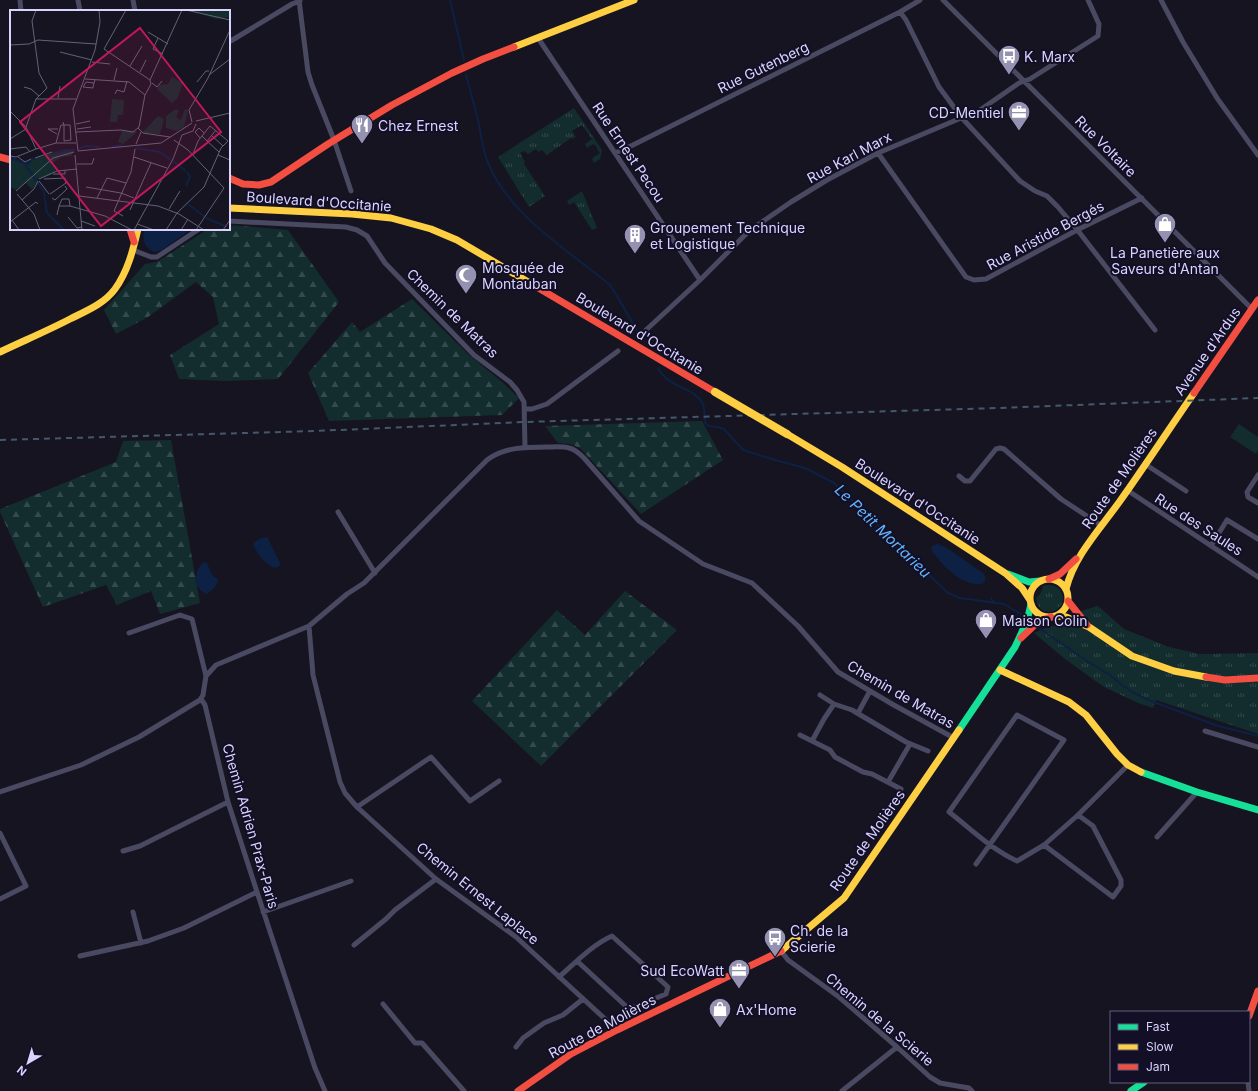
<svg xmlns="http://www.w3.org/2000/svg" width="1258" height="1091" font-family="Inter,sans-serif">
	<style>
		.grass { fill: url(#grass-tufts) }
		.forest { fill: url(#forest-firs) }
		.pitch { fill: #132c2d }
		.water { fill: #0d2144 }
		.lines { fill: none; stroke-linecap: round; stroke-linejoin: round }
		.stream { stroke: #0d2144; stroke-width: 2 }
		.street { stroke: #4a4962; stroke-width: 5 }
		.fast { stroke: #16e098; stroke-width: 7 }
		.slow { stroke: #ffcf43; stroke-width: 7 }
		.jam { stroke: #f24e42; stroke-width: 7 }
		.rail { stroke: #43596b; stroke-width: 2; stroke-dasharray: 6 5; stroke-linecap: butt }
		.slow-bridge { stroke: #ffcf43; stroke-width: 8 }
		.labels { text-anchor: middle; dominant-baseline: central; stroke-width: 4; stroke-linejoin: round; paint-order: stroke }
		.poi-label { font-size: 14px; fill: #d9d4ff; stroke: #130f26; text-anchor: start }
		.street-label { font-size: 14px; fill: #d9d4ff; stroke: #130f26 }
		.water-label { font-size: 15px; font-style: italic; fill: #62b6ff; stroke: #130f26 }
		.inset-river { fill: none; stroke: #0d2144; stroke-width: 2 }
		.inset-road { fill: none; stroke: #64617a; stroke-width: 1 }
		.view { fill: #c2185b; fill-opacity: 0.15; stroke: #c2185b; stroke-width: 2 }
		.inset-edge { fill: none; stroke: #d9d4ff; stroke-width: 2 }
	</style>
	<defs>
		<pattern id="grass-tufts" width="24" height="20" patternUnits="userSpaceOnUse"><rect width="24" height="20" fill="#132c2d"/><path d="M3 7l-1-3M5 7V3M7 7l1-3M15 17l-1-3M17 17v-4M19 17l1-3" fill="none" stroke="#354a4c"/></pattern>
		<pattern id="forest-firs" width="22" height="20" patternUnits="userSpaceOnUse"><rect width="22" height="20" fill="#132c2d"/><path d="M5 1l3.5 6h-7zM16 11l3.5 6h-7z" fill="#354a4c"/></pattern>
	</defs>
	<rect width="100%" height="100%" fill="#161421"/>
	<!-- grass -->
	<path class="grass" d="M 574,108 L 602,150 L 600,159 L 594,163 L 592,159 L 600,153 L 597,149 L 597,147 L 593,144 L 587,148 L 585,144 L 592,139 L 582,125 L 572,131 L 576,137 L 572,139 L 571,138 L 547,155 L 542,150 L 538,152 L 536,149 L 528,154 L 524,151 L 520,153 L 525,162 L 524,164 L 545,196 L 529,207 L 498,157 Z
		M 582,191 L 597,228 L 592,230 L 574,202 L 569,205 L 567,201 Z
		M 1046,585 C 1052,585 1057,586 1060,590 C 1073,609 1039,624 1036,598 C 1039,596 1043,590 1043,586 Z
		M 1098,606 L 1124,629 L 1169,647 L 1200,654 L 1258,653 L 1258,734 L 1156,700 L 1153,708 L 1138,703 L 1104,687 L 1065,659 L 1034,633 L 1050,626 L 1069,626 L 1081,611 Z"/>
	<!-- forest -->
	<path class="forest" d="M 229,225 L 288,230 L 339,302 L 278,379 L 226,381 L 179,379 L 170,355 L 219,324 L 213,297 L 196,282 L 148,317 L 116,334 L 104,310 L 145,264 L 157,262 L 208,229 L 229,229 Z
		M 412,299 L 468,354 L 502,382 L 519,398 L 502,415 L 329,421 L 308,373 L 352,322 L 360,332 Z
		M 702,421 L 723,460 L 641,514 L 580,448 L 571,444 L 558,443 L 545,426 Z
		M 171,440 L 200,603 L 160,614 L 151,591 L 117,605 L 106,585 L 43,607 L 0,512 L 0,509 L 116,462 L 123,441 Z
		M 625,591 L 677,630 L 541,766 L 472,701 L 557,610 L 585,635 Z"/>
	<!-- pitch -->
	<path class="pitch" d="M 1239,424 L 1258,437 L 1258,451 L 1256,454 L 1230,437 Z"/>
	<!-- water -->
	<path class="water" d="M 144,229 L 191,229 L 162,250 L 155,252 C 143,247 143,241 144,229 Z
		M 267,537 L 281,565 L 276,568 C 264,564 258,555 253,544 C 256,540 261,538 267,537 Z
		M 938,544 L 947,548 L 983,573 L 985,576 L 985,582 C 980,586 976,584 970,583 C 954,578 942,564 932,551 L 931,548 L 932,546 Z
		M 204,562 L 207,563 C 210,569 211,577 218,579 C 217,587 212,590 207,594 C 192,588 193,572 204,562 Z"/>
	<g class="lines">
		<!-- stream -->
		<path class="stream" d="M 450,0 L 464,60
			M 466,74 C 470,91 475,107 479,124 C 481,137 483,151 488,163 C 510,216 567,249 610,285 L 617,296 L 639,334
			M 658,368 C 668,388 693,387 702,402 C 706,409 703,417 706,424 L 709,426 L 718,427 L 724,429 L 743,450 L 746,451 L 782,462 L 805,468 L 834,483 L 948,593 L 960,598 L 1004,604 L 1024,616
			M 991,598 L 994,603
			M 1039,628 L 1087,661 L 1110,675 L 1122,685 L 1132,692 L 1151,701 L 1218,726 L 1258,736"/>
		<!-- street -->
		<path class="street" d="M 20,0 L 21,11
			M 78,0 L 80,11
			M 133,0 L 135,11
			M 299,0 L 308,72 L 312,85 L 334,140 L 351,191
			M 943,0 L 1252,309
			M 1161,0 L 1183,42 L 1217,98 L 1258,155
			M 900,12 L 906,20 L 939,87 L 962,118 L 1020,181 L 1035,191 L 1047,196 L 1058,207 L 1079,232 L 1155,330
			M 538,38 L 700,280
			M 229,42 L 292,4 L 300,1
			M 615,153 L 633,145 L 900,12 L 920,0
			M 878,153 L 966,277 L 974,280 L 986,279 L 1077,230 L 1142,198
			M 229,221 L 346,227 L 357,230 L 367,236 L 385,263 L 474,355 L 510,382 L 517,390 L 524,402 L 525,447
			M 133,250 L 151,257 L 157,257 L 199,229
			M 646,330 L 700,280 L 749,231 L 791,202 L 827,180 L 878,153 L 980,110 L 1019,83 L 1030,79 L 1098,36 L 1099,24 L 1088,0
			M 525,409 L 532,409 L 547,404 L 618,351
			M 1145,464 L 1186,491
			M 1258,475 L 1247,492 L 1248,497 L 1258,503
			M 959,476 L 965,481 L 970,481 L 996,449 L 1000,448 L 1004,449 L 1061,499 L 1102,526
			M 1127,490 L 1258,577
			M 338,512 L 375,573
			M 1211,546 L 1227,520 L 1258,539
			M 309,626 L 313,675 L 340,782 L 345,793 L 357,807 L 436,879 L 516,937 L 617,1030
			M 129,633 L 180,615 L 192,619 L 206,676
			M 820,695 L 834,704 L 852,710 L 906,742 L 928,751
			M 201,699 L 205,705 L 228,802 L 257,892 L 315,1068 L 325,1091
			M 858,713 L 870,691
			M 1205,731 L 1258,747
			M 800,735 L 830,750 L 835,757 L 863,772 L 872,774 L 901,789
			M 812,741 L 824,719 L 834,704
			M 888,782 L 910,744
			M 0,792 L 81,765 L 139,737 L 200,700 L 203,695 L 206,676 L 216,665 L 309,626 L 347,594 L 364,583 L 487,460 C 504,447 526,447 547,447 C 554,447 562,446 569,448 C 575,449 580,454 584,458 L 639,521 L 703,564 L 752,583 L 798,626 L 838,672 L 892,704 L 954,738
			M 357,807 L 431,757 L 470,801 L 499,781
			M 0,833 L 26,886 L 0,899
			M 1157,837 L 1197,792
			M 1044,845 L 1113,897 L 1121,886 L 1121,880 L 1093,826 L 1078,815
			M 123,851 L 140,846 L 228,802
			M 976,864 L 1064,740 L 1017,715 L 949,812 C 970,828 992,850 1017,861 L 1044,845 L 1078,815 L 1128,765
			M 133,912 L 141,943
			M 263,912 L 351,881
			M 354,945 L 386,919 L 395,910 L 436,879
			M 781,951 L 788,960 L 839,997 L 897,1047 L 930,1077 L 940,1083 L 969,1088 L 972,1091
			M 80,956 L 148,941 L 184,928 L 257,892
			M 559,977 C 575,963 592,945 612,936 L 668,987 L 666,994 L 629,1009 L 577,961
			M 383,1004 L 415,1043 L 422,1043 L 464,1091
			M 516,1047 L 523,1038 L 544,1023 L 563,1015 L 583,999
			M 1248,1082 L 1249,1091
			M 842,1091 L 897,1047"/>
		<!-- fast -->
		<path class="fast" d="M 1008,574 L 1029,582 L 1040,581
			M 959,730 L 1015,647 L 1027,621 L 1031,604
			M 1141,772 L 1197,792 L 1258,810
			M 1131,1091 L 1144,1082"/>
		<!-- slow -->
		<path class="slow" d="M 514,47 L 634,0
			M 229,208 L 352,214 L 391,218 L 431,229 L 457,240 L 535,286
			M 0,352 C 23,341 47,331 70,319 C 86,311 104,304 115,289 C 128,271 133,250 138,229
			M 787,434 L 842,467 L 1005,573 L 1022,588 L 1030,600
			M1030 598a19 19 0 1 1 38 0a19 19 0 1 1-38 0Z
			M 1066,589 C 1074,556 1100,529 1120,501 C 1145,466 1169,429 1194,393
			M 1055,616 L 1066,617 L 1089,627 L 1132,656 L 1174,671 L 1206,677
			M 1000,670 L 1069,702 L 1086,715 L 1117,754 L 1128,765 L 1141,772
			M 781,951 L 844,898 L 959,730"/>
		<!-- jam -->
		<path class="jam" d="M 0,157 L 11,160
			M 229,178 L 243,184 L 259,185 L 271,182 L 328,144 L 392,105 L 452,73 L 483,59 L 514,47
			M 130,229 L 134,242
			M 535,286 L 715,392
			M 1194,393 L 1258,300
			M 1049,579 L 1060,574 L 1076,559
			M 1068,601 L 1087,625
			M 1021,638 L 1039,621 L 1051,617
			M 1206,677 L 1225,680 L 1258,678
			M 1249,1016 L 1258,991
			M 518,1091 L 571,1054 L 617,1030 L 781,951"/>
		<!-- rail -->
		<path class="rail" d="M 0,440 L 315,431 L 525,422 L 998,408 L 1258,398"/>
		<!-- slow-bridge -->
		<path class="slow-bridge" d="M 715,392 L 787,434"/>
	</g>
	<!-- icons -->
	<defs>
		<g id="bus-pin" transform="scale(1.15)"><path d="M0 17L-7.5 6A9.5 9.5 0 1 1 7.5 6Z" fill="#9591b1" stroke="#130f26"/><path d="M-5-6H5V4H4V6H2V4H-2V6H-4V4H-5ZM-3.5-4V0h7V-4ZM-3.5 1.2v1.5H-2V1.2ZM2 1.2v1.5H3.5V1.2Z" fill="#fff"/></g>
		<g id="office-pin" transform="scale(1.15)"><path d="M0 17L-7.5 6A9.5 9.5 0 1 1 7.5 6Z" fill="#9591b1" stroke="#130f26"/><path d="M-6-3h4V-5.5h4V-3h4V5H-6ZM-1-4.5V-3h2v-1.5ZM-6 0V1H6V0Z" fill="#fff"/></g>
		<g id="restaurant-pin" transform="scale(1.15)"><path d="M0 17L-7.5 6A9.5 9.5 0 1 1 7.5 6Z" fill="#9591b1" stroke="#130f26"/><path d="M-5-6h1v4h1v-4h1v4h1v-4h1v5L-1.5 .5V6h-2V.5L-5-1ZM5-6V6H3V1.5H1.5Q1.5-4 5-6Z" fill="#fff"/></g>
		<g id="shop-pin" transform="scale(1.15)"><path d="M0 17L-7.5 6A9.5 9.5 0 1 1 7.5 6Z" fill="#9591b1" stroke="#130f26"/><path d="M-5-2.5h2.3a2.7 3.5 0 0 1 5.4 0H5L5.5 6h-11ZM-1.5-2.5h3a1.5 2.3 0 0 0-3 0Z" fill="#fff"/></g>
		<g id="building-pin" transform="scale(1.15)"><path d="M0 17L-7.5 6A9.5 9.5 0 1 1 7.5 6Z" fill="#9591b1" stroke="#130f26"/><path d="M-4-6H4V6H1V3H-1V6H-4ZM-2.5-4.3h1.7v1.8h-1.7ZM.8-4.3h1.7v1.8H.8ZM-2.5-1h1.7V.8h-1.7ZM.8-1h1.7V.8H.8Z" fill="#fff"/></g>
		<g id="mosque-pin" transform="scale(1.15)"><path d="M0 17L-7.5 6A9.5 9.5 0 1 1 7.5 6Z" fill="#9591b1" stroke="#130f26"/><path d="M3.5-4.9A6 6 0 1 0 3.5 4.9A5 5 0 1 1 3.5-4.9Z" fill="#fff"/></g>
	</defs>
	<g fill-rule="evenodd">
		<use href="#bus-pin" x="1009" y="56"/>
		<use href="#office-pin" x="1019" y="112"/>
		<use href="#restaurant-pin" x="362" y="125"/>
		<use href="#shop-pin" x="1165" y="224"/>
		<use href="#building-pin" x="635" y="235"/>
		<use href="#mosque-pin" x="466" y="275"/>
		<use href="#shop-pin" x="986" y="620"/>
		<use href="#bus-pin" x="775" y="938"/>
		<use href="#office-pin" x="739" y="970"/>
		<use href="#shop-pin" x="720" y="1009"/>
	</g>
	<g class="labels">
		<!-- poi labels -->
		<g class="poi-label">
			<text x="1024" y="56">K. Marx</text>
			<text x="1004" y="112" text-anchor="end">CD-Mentiel</text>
			<text x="378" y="125">Chez Ernest</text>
			<text x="650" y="227">Groupement Technique<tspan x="650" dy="16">et Logistique</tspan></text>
			<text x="1165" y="252" text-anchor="middle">La Panetière aux<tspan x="1165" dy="16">Saveurs d'Antan</tspan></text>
			<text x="482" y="267">Mosquée de<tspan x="482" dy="16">Montauban</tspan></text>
			<text x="1002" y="620">Maison Colin</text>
			<text x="790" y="930">Ch. de la<tspan x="790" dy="16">Scierie</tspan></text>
			<text x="724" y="970" text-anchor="end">Sud EcoWatt</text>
			<text x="736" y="1009">Ax'Home</text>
		</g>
		<!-- street labels -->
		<g class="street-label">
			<text transform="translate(763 67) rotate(-26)">Rue Gutenberg</text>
			<text transform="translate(1106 146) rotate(45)">Rue Voltaire</text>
			<text transform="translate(629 152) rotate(56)">Rue Ernest Pecou</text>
			<text transform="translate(849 157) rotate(-28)">Rue Karl Marx</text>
			<text transform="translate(319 201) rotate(4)">Boulevard d'Occitanie</text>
			<text transform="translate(1045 235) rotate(-28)">Rue Aristide Bergés</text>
			<text transform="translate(453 313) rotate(44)">Chemin de Matras</text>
			<text transform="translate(640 333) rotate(31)">Boulevard d'Occitanie</text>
			<text transform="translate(1207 351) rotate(-55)">Avenue d'Ardus</text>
			<text transform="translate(1119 478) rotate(-55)">Route de Molières</text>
			<text transform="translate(918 501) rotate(33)">Boulevard d'Occitanie</text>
			<text transform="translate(1199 524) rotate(33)">Rue des Saules</text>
			<text transform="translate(901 694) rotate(30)">Chemin de Matras</text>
			<text transform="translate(251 826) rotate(74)">Chemin Adrien Prax-Paris</text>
			<text transform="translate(867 840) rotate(-55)">Route de Molières</text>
			<text transform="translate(478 893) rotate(39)">Chemin Ernest Laplace</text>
			<text transform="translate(880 1019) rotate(40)">Chemin de la Scierie</text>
			<text transform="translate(602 1026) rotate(-28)">Route de Molières</text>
		</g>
		<!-- water labels -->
		<g class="water-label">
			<text transform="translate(883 531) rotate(44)">Le Petit Mortarieu</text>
		</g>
	</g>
	<!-- overview -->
	<g transform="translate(10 10)">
		<rect width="220" height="220" fill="#161421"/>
		<path d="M 179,0 L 220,0 L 220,7 L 206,9 ZM 55,139 L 65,139 L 61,146 L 51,147 L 41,154 L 46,160 L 40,165 L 28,169 L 22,180 L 16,173 L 5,180 L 0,176 L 0,148 L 17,155 L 23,149 Z" fill="#132c2d"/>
		<path d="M 162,67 L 173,73 L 167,89 L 162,93 L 147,79 L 150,75 L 158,74 ZM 102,89 L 114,90 L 113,105 L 108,105 L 107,112 L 100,112 ZM 166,99 L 169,101 L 166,107 L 169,109 L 171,110 L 175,99 L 178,100 L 174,117 L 167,121 L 156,118 L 156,106 ZM 148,106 L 154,109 L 150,124 L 132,123 ZM 112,121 L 125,121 L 127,122 L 113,134 L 108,132 Z" fill="#132c2d"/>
		<path class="inset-river" d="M 101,137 L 113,135M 125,138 L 150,142 L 161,150M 68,139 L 76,136 L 90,137M 42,143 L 65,139M 0,147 L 14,153 L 34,182 L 37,203 L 54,220M 163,151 L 176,161M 14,153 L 18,154 L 22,149 L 26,149M 176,176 L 180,167 L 177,162M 178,194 L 195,207M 196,208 L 215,216"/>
		<path class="inset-road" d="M 176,0 L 220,10M 138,22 L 158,34M 148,28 L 143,39 L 153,44M 0,35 L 19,34 L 28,30 L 86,34M 94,39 L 140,70M 94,39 L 116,0M 50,42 L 82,50M 82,52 L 100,54M 120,56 L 132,36M 130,62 L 136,50M 199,65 L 220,49M 75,69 L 119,72 L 135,85M 104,70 L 107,58M 187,72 L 196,61 L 199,61M 84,73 L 76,72 L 73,77 L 83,78 L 83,77 L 84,73 L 85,70M 142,73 L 147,77 L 152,71M 14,77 L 21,79 L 29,86M 105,84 L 107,80 L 114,82 L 117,71M 48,88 L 50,76M 26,89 L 66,89M 0,101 L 16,117 L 26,139 L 46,133 L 66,133M 186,111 L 220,103M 182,112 L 179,100 L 198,68 L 220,20M 66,114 L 80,111M 16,117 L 26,89 L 37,78 L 29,63 L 22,11 L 26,0M 128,118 L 133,123 L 160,127M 67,119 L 81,117M 66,122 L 111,120 L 123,122 L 129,117 L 135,85 L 141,74 L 140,70 L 172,0M 47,124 L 38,119 L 48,119M 201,125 L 213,136M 192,126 L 197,131 L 206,120M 190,128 L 185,122 L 189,118 L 194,123M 0,129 L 16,119M 164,130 L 178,140 L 214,178M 197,131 L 209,142M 46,133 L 51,115 L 60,115 L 61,130 L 54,131 L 54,115 L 53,112M 126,134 L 131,122M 0,139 L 16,137 L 20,142M 68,141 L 63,99 L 85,40 L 90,12 L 89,0M 68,141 L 151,133 L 182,113M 65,145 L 72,220M 208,145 L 220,150M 0,146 L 6,147 L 26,139M 8,147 L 15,152 L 21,149M 124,147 L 157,158M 25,148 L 42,142M 67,154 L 82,154 L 84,148M 43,164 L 55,164 L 55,160M 29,169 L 47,161 L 67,159M 34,169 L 55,168 L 56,173 L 40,184M 29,171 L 39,184M 76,177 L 111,183 L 124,188M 6,181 L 43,148 L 64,142M 7,184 L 24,204 L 30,220M 69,186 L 148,196 L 169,204 L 194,220M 42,188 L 45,190 L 57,179 L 55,176M 87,188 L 97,168 L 116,173M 12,190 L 24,179 L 28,171M 49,196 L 52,189 L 59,189 L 60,196M 159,199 L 170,181M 120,200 L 141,153M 47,205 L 49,196 L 60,196 L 95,206 L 122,220M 113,206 L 104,201 L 121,162 L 125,139M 58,207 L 67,218 L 72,217M 194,208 L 214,178M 2,210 L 9,220M 71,211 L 85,216M 0,212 L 26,192 L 28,194M 127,214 L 144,220M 124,220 L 163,149 L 172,125 L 183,121 L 186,114M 156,220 L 167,203 L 194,177 L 211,138 L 218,131 L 200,116 L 188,131 L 183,144M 171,220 L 178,209M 186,220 L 194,208M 213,220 L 220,210"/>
		<path class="view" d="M 130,18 L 211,122 L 91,216 L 10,112 Z"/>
		<rect width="220" height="220" class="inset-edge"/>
	</g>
	<!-- legend -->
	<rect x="1110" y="1011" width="140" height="72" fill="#130f26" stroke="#625e7d"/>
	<rect x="1118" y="1024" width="20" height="6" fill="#16e098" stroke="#625e7d"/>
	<text x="1146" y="1031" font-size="12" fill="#d9d4ff">Fast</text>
	<rect x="1118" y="1044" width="20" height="6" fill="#ffcf43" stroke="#625e7d"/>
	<text x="1146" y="1051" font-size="12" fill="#d9d4ff">Slow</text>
	<rect x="1118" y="1064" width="20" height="6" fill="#f24e42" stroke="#625e7d"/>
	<text x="1146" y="1071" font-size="12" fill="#d9d4ff">Jam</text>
	<!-- north arrow -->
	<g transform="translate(28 1063) rotate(218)" stroke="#130f26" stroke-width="3" paint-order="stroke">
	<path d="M0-3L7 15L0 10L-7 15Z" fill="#d9d4ff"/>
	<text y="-6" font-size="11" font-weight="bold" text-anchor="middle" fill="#d9d4ff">N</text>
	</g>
</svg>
